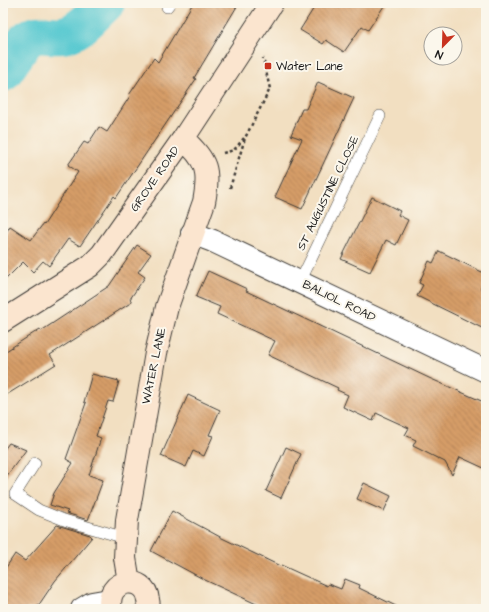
<svg xmlns="http://www.w3.org/2000/svg" width="489" height="612" font-family="'Architects Daughter',sans-serif">
	<style>
		.lines { fill: none; stroke-linecap: round; stroke-linejoin: round }
		.river { stroke: #5dcad1; stroke-width: 38 }
		.building { fill: url(#building-back-hatch) }
		.lane-casing { stroke: #3c3935; stroke-width: 12 }
		.street-casing { stroke: #3c3935; stroke-width: 24 }
		.secondary-casing { stroke: #3c3935; stroke-width: 24 }
		.path { stroke: #3c3935; stroke-width: 2.5; stroke-dasharray: 3 3; stroke-linecap: butt }
		.lane { stroke: #fff; stroke-width: 11 }
		.street { stroke: #fff; stroke-width: 22 }
		.secondary { stroke: #fbe5cf; stroke-width: 22 }
		.poi-dot { fill: #c8321e; stroke: #fbf7ec; stroke-width: 1.5 }
		.labels { text-anchor: middle; dominant-baseline: central; stroke-width: 4; stroke-linejoin: round; paint-order: stroke }
		.poi-label { font-size: 12px; fill: #1c1c1c; stroke: #fbf7ec; text-anchor: start }
		.street-label { font-size: 12px; fill: #1c1c1c; stroke: #fbf7ec }
	</style>
	<defs>
		<pattern id="building-back-hatch" width="6" height="6" patternUnits="userSpaceOnUse"><rect width="6" height="6" fill="#d69d67"/><path d="M-1 5l2 2M0 0l6 6M5-1l2 2" fill="none" stroke="#ad7f54"/></pattern>
	</defs>
	<rect width="100%" height="100%" fill="#fbf7ec"/>
	<filter id="ink" filterUnits="userSpaceOnUse"><feTurbulence type="fractalNoise" baseFrequency=".025" numOctaves="2"/><feDisplacementMap in="SourceGraphic" scale="8" xChannelSelector="R" yChannelSelector="G"/><feConvolveMatrix kernelMatrix="1 2 1 2 8 2 1 2 1" color-interpolation-filters="sRGB"/></filter>
	<filter id="wash" filterUnits="userSpaceOnUse"><feTurbulence type="fractalNoise" baseFrequency=".012" numOctaves="4" result="noise"/><feDisplacementMap in="SourceGraphic" scale="16" xChannelSelector="R" yChannelSelector="G"/><feGaussianBlur stdDeviation="0.9" result="paint"/><feColorMatrix in="noise" values="0 0 0 0 0 0 0 0 0 0 0 0 0 0 0 0 0 1.4 0 .05"/><feComposite in="paint" operator="in"/></filter>
	<g filter="url(#wash)">
		<rect width="100%" height="100%" fill="#f2dfc1"/>
		<g class="lines">
			<!-- river -->
			<path class="river" d="M 3,73 L 26,40 C 38,29 53,39 67,34 C 83,29 94,14 106,3"/>
		</g>
		<g id="blocks">
			<!-- building -->
			<path class="building" d="M 193,3 L 239,3 L 194,78 L 196,79 L 116,198 L 114,196 L 80,246 L 68,239 L 49,266 L 43,261 L 33,272 L 23,262 L 3,282 L 3,237 L 10,226 L 31,240 L 43,224 L 44,225 L 78,172 L 68,165 L 84,142 L 88,144 L 99,127 L 107,132 L 130,96 L 129,95 L 154,58 L 158,62 Z
				M 317,3 L 386,3 L 368,30 L 362,26 L 344,52 L 326,40 L 323,44 L 300,30 Z
				M 318,82 L 354,98 L 302,209 L 275,197 L 302,139 L 291,135 L 302,109 L 306,109 Z
				M 372,197 L 400,211 L 398,215 L 408,220 L 396,245 L 386,240 L 370,272 L 341,259 Z
				M 137,245 L 151,254 L 138,272 L 145,277 L 130,299 L 132,302 L 50,355 L 56,364 L 3,397 L 3,353 L 40,329 L 41,331 L 109,286 Z
				M 439,251 L 486,274 L 486,330 L 417,296 L 423,285 L 419,283 L 429,261 L 433,263 Z
				M 208,271 L 247,289 L 246,291 L 429,378 L 486,403 L 486,469 L 460,457 L 452,475 L 445,462 L 413,446 L 416,440 L 405,435 L 409,428 L 376,413 L 373,421 L 343,407 L 348,395 L 337,390 L 338,388 L 268,355 L 275,341 L 217,314 L 220,307 L 196,297 Z
				M 92,374 L 119,381 L 113,402 L 108,401 L 96,436 L 101,438 L 89,475 L 103,480 L 88,520 L 66,513 L 68,511 L 50,505 L 54,493 L 73,463 L 66,459 L 86,403 L 84,402 Z
				M 188,395 L 220,410 L 209,435 L 213,436 L 204,456 L 193,451 L 186,467 L 161,456 Z
				M 9,443 L 26,450 L 3,481 L 3,451 Z
				M 286,447 L 301,454 L 281,498 L 266,491 Z
				M 364,483 L 391,496 L 384,511 L 357,499 Z
				M 172,511 L 222,538 L 280,566 L 281,565 L 327,586 L 328,584 L 341,589 L 345,579 L 360,585 L 359,588 L 402,609 L 267,609 L 205,580 L 151,551 Z
				M 57,525 L 90,535 L 92,537 L 55,581 L 36,609 L 3,609 L 3,572 L 15,554 L 25,561 Z"/>
		</g>
	</g>
	<g filter="url(#ink)">
		<use href="#blocks" fill-opacity="0" stroke="#3c3935" stroke-width="1"/>
		<g class="lines">
			<!-- lane casing -->
			<g class="lane-casing">
				<path id="lane" d="M 167,7 L 170,3
					M 300,282 L 380,116
					M 35,463 L 15,494 L 39,510 L 64,520 L 125,538"/>
			</g>
			<!-- street casing -->
			<g class="street-casing">
				<path id="street" d="M 192,233 L 213,241 L 486,371
					M 82,609 L 92,603 L 109,600"/>
			</g>
			<!-- secondary casing -->
			<g class="secondary-casing">
				<path id="secondary" d="M 3,321 L 90,266 L 102,254 L 183,139 L 272,3
					M 129,582 L 125,558 L 127,520 L 156,353 L 167,307 L 204,202 C 210,171 207,160 183,139
					M 111,609 C 104,577 146,574 148,600 C 149,604 149,605 147,609"/>
			</g>
			<!-- path -->
			<path class="path" d="M 223,153 L 234,150 L 244,138
				M 230,188 L 245,138 L 270,89 L 263,58
				M 481,289 L 486,280"/>
			<!-- lane -->
			<use href="#lane" class="lane"/>
			<!-- street -->
			<use href="#street" class="street"/>
			<!-- secondary -->
			<use href="#secondary" class="secondary"/>
		</g>
	</g>
	<!-- markers -->
	<rect class="poi-dot" x="264" y="62" width="8" height="8" rx="2"/>
	<g class="labels">
		<!-- poi labels -->
		<g class="poi-label">
			<text x="276" y="66">Water Lane</text>
		</g>
		<!-- street labels -->
		<g class="street-label">
			<text transform="translate(155 179) rotate(-55)">GROVE ROAD</text>
			<text transform="translate(328 193) rotate(-64)">ST AUGUSTINE CLOSE</text>
			<text transform="translate(339 301) rotate(26)">BALIOL ROAD</text>
			<text transform="translate(154 366) rotate(-78)">WATER LANE</text>
		</g>
	</g>
	<!-- margin -->
	<rect width="489" height="612" fill="none" stroke="#fbf7ec" stroke-width="16"/>
	<!-- north arrow -->
	<g transform="translate(443 46) rotate(203)"><circle r="19" fill="#fbf7ec" stroke="#a29f99"/>
	<path d="M0-3L7 15L0 10L-7 15Z" fill="#c8321e"/>
	<text y="-6" font-size="11" font-weight="bold" text-anchor="middle" fill="#1c1c1c">N</text>
	</g>
</svg>
